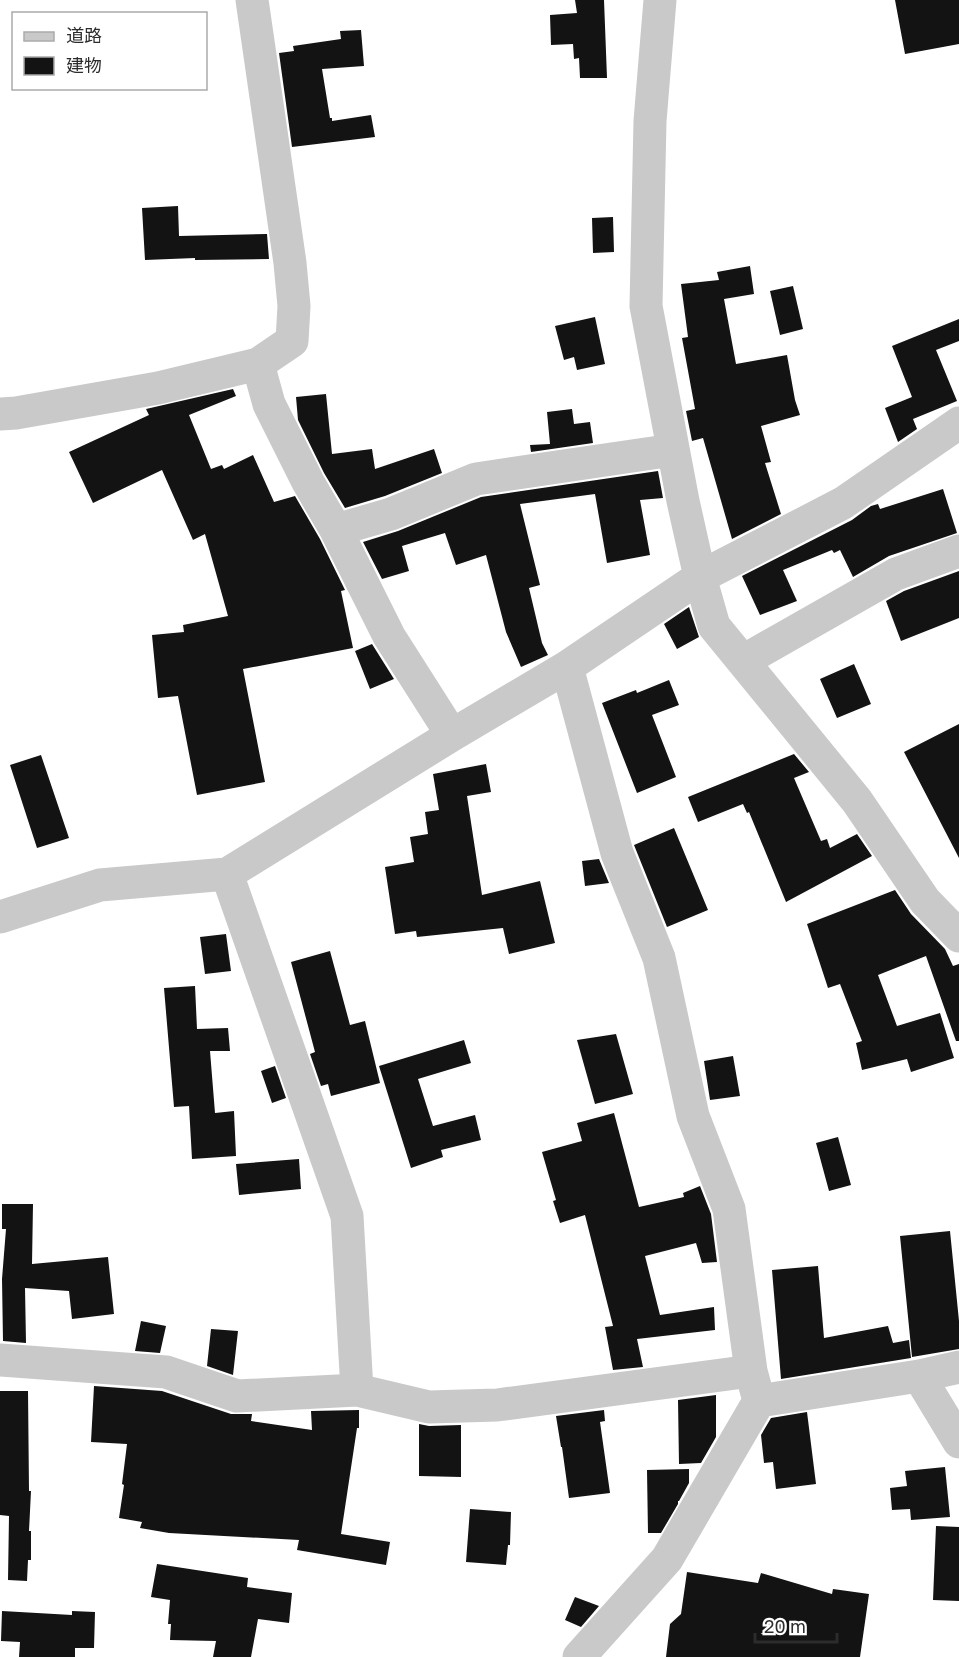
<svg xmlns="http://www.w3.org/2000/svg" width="959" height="1657" font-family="'Golos Text','Noto Sans JP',sans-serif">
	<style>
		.building { fill: #131313 }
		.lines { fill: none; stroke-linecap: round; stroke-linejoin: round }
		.minor { stroke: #c9c9c9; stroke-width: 33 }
	</style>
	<rect width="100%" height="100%" fill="#fff"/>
	<!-- building -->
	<path class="building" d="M 575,0 L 604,0 L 607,78 L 580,78 L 579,58 L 574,59 L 573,44 L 551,45 L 550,15 L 577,13 Z
		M 895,0 L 959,0 L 959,44 L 905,54 Z
		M 361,30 L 364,66 L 322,69 L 330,118 L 332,118 L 332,121 L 371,115 L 375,137 L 292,147 L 279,53 L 294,51 L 293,46 L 341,39 L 340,31 Z
		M 178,206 L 179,236 L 267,234 L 269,259 L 195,260 L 195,258 L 145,260 L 142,208 Z
		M 613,217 L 614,252 L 593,253 L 592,218 Z
		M 750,266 L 754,294 L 724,299 L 736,364 L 787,355 L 795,400 L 800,415 L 761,426 L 771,462 L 765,463 L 781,514 L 732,539 L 703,438 L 692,441 L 686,411 L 695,409 L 682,338 L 688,337 L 681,284 L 719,280 L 717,272 Z
		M 793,286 L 803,329 L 780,335 L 770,291 Z
		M 595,317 L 605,364 L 577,370 L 574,357 L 564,360 L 555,326 Z
		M 959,319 L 959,341 L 936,350 L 957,401 L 913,419 L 917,429 L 898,442 L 885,408 L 912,397 L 892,346 Z
		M 233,389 L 236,396 L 189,415 L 211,469 L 222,465 L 224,469 L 253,455 L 274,502 L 295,496 L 320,539 L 345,590 L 341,591 L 353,648 L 243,669 L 265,782 L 197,795 L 178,696 L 158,698 L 152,635 L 184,632 L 183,625 L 228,616 L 205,534 L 193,540 L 162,470 L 93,503 L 69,452 L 149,415 L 146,409 Z
		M 326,394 L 332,454 L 372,449 L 375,469 L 434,449 L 442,473 L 385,496 L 345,508 L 324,473 L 298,420 L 296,397 Z
		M 572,409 L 574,424 L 590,422 L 593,443 L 531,452 L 530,445 L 550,444 L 547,412 Z
		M 658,471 L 663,498 L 640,500 L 650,555 L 607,563 L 595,494 L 520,504 L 540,585 L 529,588 L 542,643 L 548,655 L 521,667 L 506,632 L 486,555 L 456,565 L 445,533 L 402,546 L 409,571 L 382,579 L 363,542 L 398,531 L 481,497 Z
		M 943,489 L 957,533 L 889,556 L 853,577 L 840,550 L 834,553 L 832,550 L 783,570 L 797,601 L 760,615 L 742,576 L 852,520 L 871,506 L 878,504 L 880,509 Z
		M 959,571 L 959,618 L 901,641 L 886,601 L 904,591 Z
		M 689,607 L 699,637 L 677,649 L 664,624 Z
		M 372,644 L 394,679 L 370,689 L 355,651 Z
		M 854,664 L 871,704 L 837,718 L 820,679 Z
		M 669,680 L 679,705 L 652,715 L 676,777 L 637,793 L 602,703 L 636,690 L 637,693 Z
		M 959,724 L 959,858 L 904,752 Z
		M 794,754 L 809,772 L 794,778 L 821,841 L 827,839 L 830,848 L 857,834 L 872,856 L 786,902 L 749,812 L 747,813 L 743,804 L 698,822 L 688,797 Z
		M 41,755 L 69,838 L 37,848 L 10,765 Z
		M 486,764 L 491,792 L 467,796 L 482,895 L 540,881 L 555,943 L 509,954 L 503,928 L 417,937 L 416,931 L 395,934 L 385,867 L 414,862 L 410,837 L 428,834 L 425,812 L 439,810 L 433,774 Z
		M 674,828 L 708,910 L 667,927 L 634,845 Z
		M 599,859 L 609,883 L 585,886 L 582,861 Z
		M 895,890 L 911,914 L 945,949 L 953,966 L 959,964 L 959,1041 L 956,1041 L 926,956 L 878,975 L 897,1026 L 940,1013 L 954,1058 L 911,1072 L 907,1059 L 862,1070 L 856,1043 L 862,1041 L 840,984 L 828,988 L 807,924 Z
		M 226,934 L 231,971 L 205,974 L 200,937 Z
		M 330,951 L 350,1025 L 365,1021 L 380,1083 L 331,1096 L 328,1084 L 321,1086 L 310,1054 L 315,1052 L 291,962 Z
		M 195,986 L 197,1029 L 228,1028 L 230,1051 L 210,1051 L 215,1113 L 234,1111 L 236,1156 L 192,1159 L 189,1106 L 174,1107 L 164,988 Z
		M 616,1034 L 633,1094 L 595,1104 L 577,1040 Z
		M 464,1040 L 471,1063 L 418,1079 L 433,1126 L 475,1115 L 481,1140 L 441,1150 L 443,1157 L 411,1168 L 379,1066 Z
		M 733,1056 L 740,1096 L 710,1100 L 704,1061 Z
		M 275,1066 L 286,1098 L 272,1103 L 261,1071 Z
		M 614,1113 L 639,1207 L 684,1197 L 683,1193 L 700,1186 L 711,1214 L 717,1262 L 702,1263 L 696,1243 L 645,1256 L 660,1315 L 714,1307 L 715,1330 L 637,1339 L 643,1367 L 613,1370 L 605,1327 L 613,1326 L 585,1215 L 560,1223 L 553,1201 L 556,1200 L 542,1152 L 582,1141 L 577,1123 Z
		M 838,1137 L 851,1185 L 829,1191 L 816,1143 Z
		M 299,1159 L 301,1189 L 239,1195 L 236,1164 Z
		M 2,1204 L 33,1204 L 32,1264 L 108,1257 L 114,1314 L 72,1319 L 69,1291 L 25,1288 L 26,1343 L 3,1341 L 2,1279 L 6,1229 L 2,1229 Z
		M 950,1231 L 959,1321 L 959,1349 L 912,1357 L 900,1236 Z
		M 818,1266 L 824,1338 L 888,1326 L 893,1343 L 909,1340 L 911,1358 L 781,1379 L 772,1270 Z
		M 141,1321 L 166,1326 L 160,1353 L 135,1351 Z
		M 211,1329 L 238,1331 L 233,1375 L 207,1366 Z
		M 94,1386 L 162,1391 L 231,1414 L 252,1414 L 251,1421 L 312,1430 L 311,1411 L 359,1410 L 359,1428 L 357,1428 L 341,1534 L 390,1542 L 386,1565 L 297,1550 L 299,1540 L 169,1533 L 140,1528 L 142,1522 L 119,1518 L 124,1485 L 122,1484 L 127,1444 L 91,1442 Z
		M 0,1391 L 28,1391 L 29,1491 L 31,1491 L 29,1531 L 31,1531 L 31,1560 L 28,1560 L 27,1581 L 8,1580 L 9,1516 L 0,1515 Z
		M 716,1395 L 716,1437 L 701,1463 L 679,1464 L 678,1400 Z
		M 604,1410 L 605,1421 L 600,1422 L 610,1493 L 569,1498 L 562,1447 L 561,1447 L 556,1416 Z
		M 807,1412 L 816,1484 L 776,1489 L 773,1462 L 764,1463 L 761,1435 L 771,1418 Z
		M 419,1424 L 429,1426 L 461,1425 L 461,1477 L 419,1476 Z
		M 945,1467 L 950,1517 L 911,1520 L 910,1509 L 892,1510 L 890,1488 L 907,1486 L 905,1471 Z
		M 689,1469 L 689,1483 L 679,1501 L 678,1501 L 678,1504 L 661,1533 L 648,1533 L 647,1470 Z
		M 470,1509 L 511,1512 L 510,1545 L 508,1545 L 506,1565 L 466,1562 Z
		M 936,1526 L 959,1527 L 959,1601 L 933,1600 Z
		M 157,1564 L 248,1578 L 247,1587 L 292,1593 L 289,1623 L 258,1619 L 251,1657 L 213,1657 L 216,1641 L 170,1640 L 171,1624 L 168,1624 L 170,1600 L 151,1597 Z
		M 687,1572 L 758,1583 L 761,1573 L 832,1594 L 833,1589 L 869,1594 L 860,1657 L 666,1657 L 670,1624 L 681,1614 Z
		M 575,1597 L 599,1606 L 581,1627 L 565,1620 Z
		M 2,1611 L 72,1615 L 72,1611 L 95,1612 L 94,1648 L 75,1648 L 75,1657 L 19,1657 L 20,1642 L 1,1641 Z"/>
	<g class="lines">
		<!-- minor -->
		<path class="minor" d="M 660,0 L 650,121 L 646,306 L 683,501 L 700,577 L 714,626 L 857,801 L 925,901 L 959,936
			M 258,364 L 269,404 L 308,482 L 336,530 L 389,636 L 452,735
			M 0,414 L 16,413 L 158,388 L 258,364 L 292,341 L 294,306 L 290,263 L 252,0
			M 336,530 L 391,514 L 476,479 L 673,450
			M 743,661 L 896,574 L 959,551
			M 567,667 L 617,853 L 659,958 L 693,1116 L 729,1209 L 751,1371 L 759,1401 L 667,1559 L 579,1657
			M 227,874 L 347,1216 L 357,1390
			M 0,917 L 100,885 L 227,874 L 452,735 L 567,667 L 700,577 L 843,503 L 959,423
			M 0,1360 L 166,1372 L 237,1396 L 357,1390 L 429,1407 L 497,1405 L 751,1371
			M 919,1376 L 959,1442
			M 759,1401 L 919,1376 L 959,1367"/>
	</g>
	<!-- legend -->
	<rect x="12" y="12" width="195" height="78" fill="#ffffff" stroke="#ababab" stroke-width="1.5"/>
	<rect x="24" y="32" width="30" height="9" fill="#c9c9c9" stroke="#ababab" stroke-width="1.5"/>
	<text x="66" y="42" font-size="18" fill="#2c2c2c">道路</text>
	<rect x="24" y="57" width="30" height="18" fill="#131313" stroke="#ababab" stroke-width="1.5"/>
	<text x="66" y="72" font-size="18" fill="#2c2c2c">建物</text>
	<!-- scale -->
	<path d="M755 1633v9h82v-9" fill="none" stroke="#2c2c2c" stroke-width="3"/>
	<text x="764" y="1633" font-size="18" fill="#2c2c2c" stroke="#ffffff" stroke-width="4.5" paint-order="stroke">20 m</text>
</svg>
